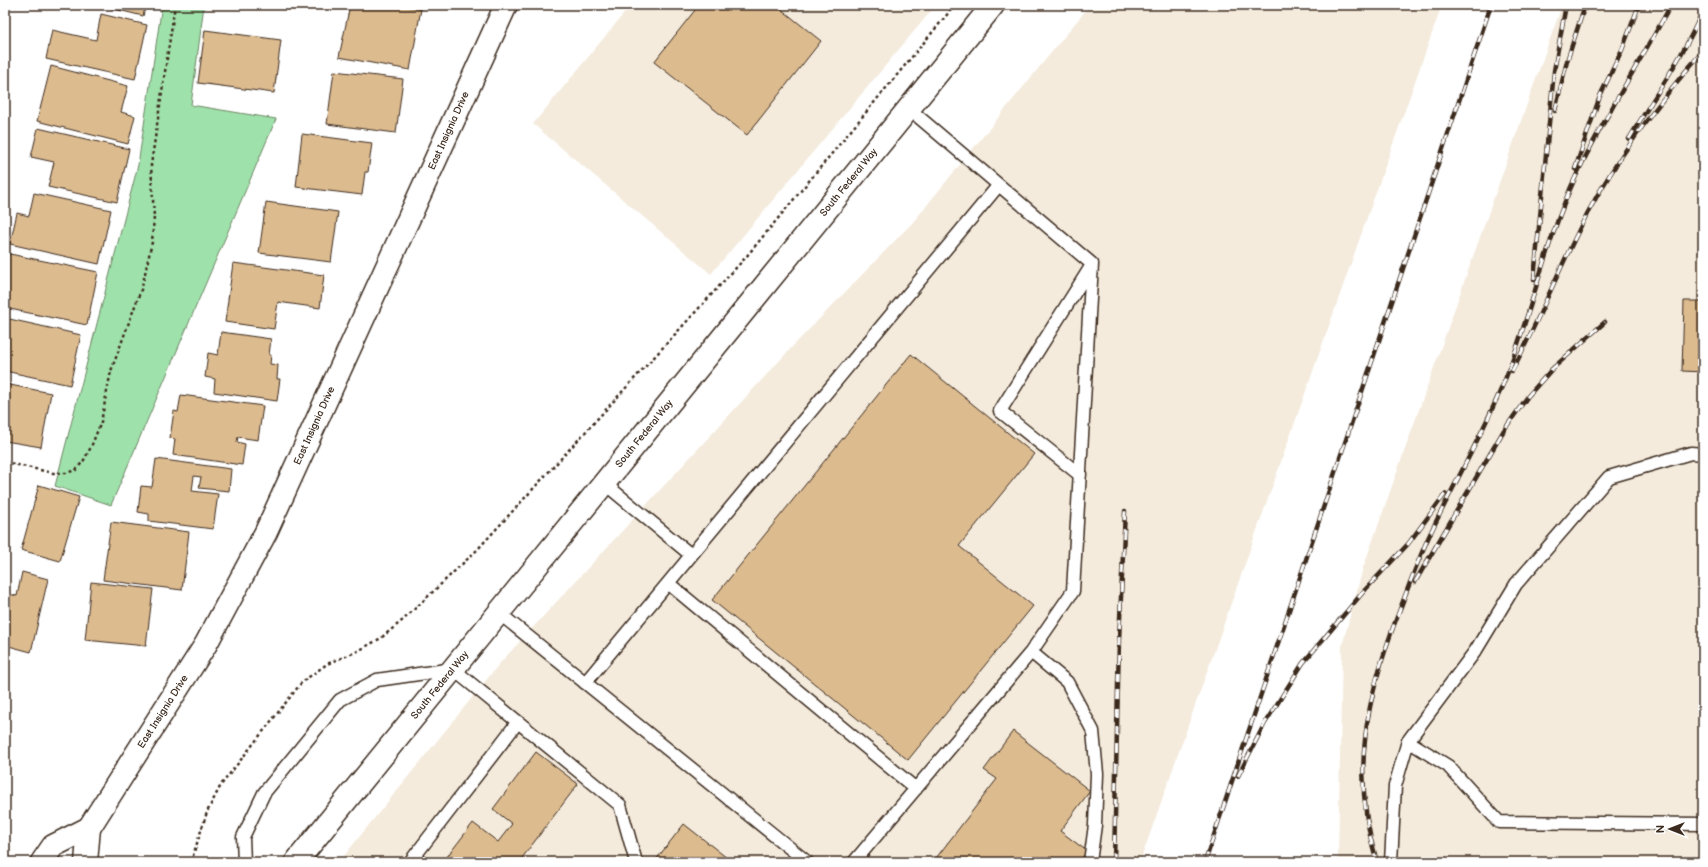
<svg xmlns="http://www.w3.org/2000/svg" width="1708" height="867" font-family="'Balsamiq Sans',sans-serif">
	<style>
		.built { fill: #f4ebdd }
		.green { fill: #9fe1ab; stroke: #6d8664 }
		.building { fill: #dcbb8f; stroke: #3b2a1e }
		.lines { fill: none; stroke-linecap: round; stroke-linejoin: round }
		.lane-casing { stroke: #3b2a1e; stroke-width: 15 }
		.street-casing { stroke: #3b2a1e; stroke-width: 25 }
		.secondary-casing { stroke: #3b2a1e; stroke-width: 25 }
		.path { stroke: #3b2a1e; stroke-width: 2.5; stroke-dasharray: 3 3; stroke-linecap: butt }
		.lane { stroke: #fff; stroke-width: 12 }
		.street { stroke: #fff; stroke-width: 22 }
		.secondary { stroke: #fff; stroke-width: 22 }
		.rail-casing { stroke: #3b2a1e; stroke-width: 4.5 }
		.rail { stroke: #fff; stroke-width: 3; stroke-dasharray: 9; stroke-linecap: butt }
		.labels { text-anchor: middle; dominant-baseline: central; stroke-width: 4; stroke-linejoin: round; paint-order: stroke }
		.street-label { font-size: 10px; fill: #3b2a1e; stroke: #fff }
	</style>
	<rect width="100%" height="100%" fill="#fff"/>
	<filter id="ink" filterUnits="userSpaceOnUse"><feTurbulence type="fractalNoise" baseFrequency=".025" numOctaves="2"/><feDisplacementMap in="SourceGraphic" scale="8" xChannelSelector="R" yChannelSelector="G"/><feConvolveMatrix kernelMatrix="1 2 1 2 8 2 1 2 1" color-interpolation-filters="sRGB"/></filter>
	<g filter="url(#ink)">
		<!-- built -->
		<path class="built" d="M 631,5 L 936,5 L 711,274 L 533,124 Z
			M 1090,5 L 1442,5 L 1140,862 L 339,862 L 500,663 L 794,345 L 914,221 Z
			M 1562,5 L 1703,5 L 1703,862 L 1338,862 L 1342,646 L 1363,568 Z"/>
		<!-- green -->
		<path class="green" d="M 162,5 L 204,5 L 191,105 L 276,119 L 111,505 L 55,486 L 138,165 Z"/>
		<!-- building -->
		<path class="building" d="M 98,5 L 146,5 L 143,16 Z
			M 350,5 L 399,5 L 421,9 L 410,70 L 339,57 Z
			M 699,5 L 776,5 L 821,41 L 747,135 L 654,62 Z
			M 101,14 L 147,25 L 135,79 L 46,59 L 52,30 L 96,40 Z
			M 205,30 L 281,40 L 274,93 L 198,83 Z
			M 51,66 L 128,86 L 121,112 L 135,116 L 128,144 L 37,121 Z
			M 334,71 L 403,79 L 396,133 L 327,124 Z
			M 38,128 L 129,149 L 117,202 L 48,187 L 54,162 L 31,157 Z
			M 302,134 L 372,143 L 368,172 L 365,172 L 362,195 L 296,187 Z
			M 34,193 L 111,210 L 99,264 L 10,244 L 17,213 L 29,216 Z
			M 266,202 L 338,212 L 331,262 L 259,253 Z
			M 5,253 L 98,272 L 87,325 L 5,308 Z
			M 233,263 L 324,275 L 320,308 L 278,302 L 274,329 L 225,322 Z
			M 1684,301 L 1703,301 L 1703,372 L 1682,371 Z
			M 5,318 L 81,335 L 70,385 L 5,371 Z
			M 221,332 L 271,339 L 269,355 L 271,355 L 270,364 L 278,365 L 277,379 L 280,379 L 277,401 L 214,392 L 215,379 L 205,377 L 208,353 L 218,355 Z
			M 911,354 L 1034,454 L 959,546 L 1033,606 L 908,760 L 712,600 Z
			M 5,384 L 51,393 L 41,447 L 5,441 Z
			M 181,395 L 263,406 L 258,440 L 238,437 L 237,442 L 245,444 L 242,465 L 173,455 L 175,439 L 170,438 L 174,411 L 178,412 Z
			M 156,459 L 231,469 L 229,491 L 199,488 L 201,477 L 194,476 L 192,491 L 218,494 L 213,529 L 149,521 L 149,514 L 138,512 L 141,486 L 152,487 Z
			M 39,485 L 79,497 L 60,561 L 21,550 Z
			M 111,522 L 189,532 L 182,590 L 103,580 Z
			M 22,572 L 48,579 L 31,652 L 5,645 L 5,593 L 17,596 Z
			M 91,582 L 153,589 L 146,646 L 85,640 Z
			M 1013,731 L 1090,791 L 1060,831 L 1087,851 L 1079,862 L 933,862 L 997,779 L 984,770 Z
			M 536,752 L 578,784 L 519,862 L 443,862 L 473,823 L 498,842 L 512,824 L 493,809 Z
			M 684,824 L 732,862 L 655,861 Z"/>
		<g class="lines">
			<!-- lane casing -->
			<g class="lane-casing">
				<path id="lane" d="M 1080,475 L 1000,411 L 1092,265
					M 604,483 L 691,555
					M 668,583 L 916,789
					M 499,613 L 807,862
					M 1031,652 L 1067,682 L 1093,731 L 1097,774 L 1095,825 L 1090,862
					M 585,683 L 998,186
					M 1408,741 L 1448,766 L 1499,822 L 1703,824
					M 244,862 L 243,837 L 264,793 L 340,700 L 377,680 L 453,669 L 620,805 L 636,862
					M 410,862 L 517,723
					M 854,862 L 1031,652 L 1073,591 L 1092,264 L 908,108
					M 1391,862 L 1395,786 L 1408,741 L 1476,650 L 1516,584 L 1609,477 L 1691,453 L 1703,454"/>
			</g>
			<!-- street casing -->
			<g class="street-casing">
				<g id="street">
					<path id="s1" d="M 89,828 L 206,644 L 266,532 L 506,5"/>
					<path d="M 42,862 L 53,846 L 89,828 L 86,862"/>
				</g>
			</g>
			<!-- secondary casing -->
			<g class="secondary-casing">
				<g id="secondary">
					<path id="s2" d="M 296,862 L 993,5"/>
				</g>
			</g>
			<!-- path -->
			<path class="path" d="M 5,462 L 53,473 L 66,473 L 76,470 L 84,460 L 91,447 L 101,422 L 111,371 L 142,287 L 152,242 L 154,217 L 151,165 L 175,5
				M 191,862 L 207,812 L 221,785 L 302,682 L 327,664 L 358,651 L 381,638 L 403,620 L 477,550 L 746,257 L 955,5"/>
			<!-- lane -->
			<use href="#lane" class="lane"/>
			<!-- street -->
			<use href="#street" class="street"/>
			<!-- secondary -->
			<use href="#secondary" class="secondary"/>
			<!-- rail casing -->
			<g class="rail-casing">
				<path id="rail" d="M 1555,111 L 1567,61 L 1585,5
					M 1629,139 C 1654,96 1684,56 1703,10
					M 1575,169 L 1600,96 L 1622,50 L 1639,5
					M 1534,279 L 1554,71 L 1566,5
					M 1512,371 C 1539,320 1560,266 1587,214 C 1618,156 1660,100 1703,51
					M 1415,582 L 1504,430 L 1528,396 L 1552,369 L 1605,322
					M 1238,776 L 1265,723 L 1303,663 L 1364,591 L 1408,544 L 1445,494
					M 1114,862 L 1119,640 L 1125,511
					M 1205,862 L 1491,5
					M 1377,862 C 1349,772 1367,694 1400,609 C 1410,583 1419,557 1431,532 C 1456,480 1485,430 1506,377 C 1532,311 1546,240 1576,176 C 1604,117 1640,62 1671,5"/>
			</g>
			<!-- rail -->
			<use href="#rail" class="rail"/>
		</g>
	</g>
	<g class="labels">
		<!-- street labels -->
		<g class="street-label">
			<text stroke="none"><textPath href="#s1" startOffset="786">East Insignia Drive</textPath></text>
			<text stroke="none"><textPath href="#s2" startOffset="876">South Federal Way</textPath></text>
			<text stroke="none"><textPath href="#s1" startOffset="462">East Insignia Drive</textPath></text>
			<text stroke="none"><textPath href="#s2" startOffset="552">South Federal Way</textPath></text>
			<text stroke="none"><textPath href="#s2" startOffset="228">South Federal Way</textPath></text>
			<text stroke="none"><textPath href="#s1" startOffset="138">East Insignia Drive</textPath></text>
		</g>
	</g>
	<!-- margin -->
	<rect width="1708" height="867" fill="none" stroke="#fff" stroke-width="20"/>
	<rect x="10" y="10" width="1688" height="847" fill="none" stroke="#3b2a1e" stroke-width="1.5" filter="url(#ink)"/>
	<!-- north arrow -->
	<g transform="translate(1670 829) rotate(270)" stroke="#ffffff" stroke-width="3" paint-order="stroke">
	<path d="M0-3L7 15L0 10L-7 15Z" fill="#3b2a1e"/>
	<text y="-6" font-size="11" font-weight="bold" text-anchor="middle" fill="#3b2a1e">N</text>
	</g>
</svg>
